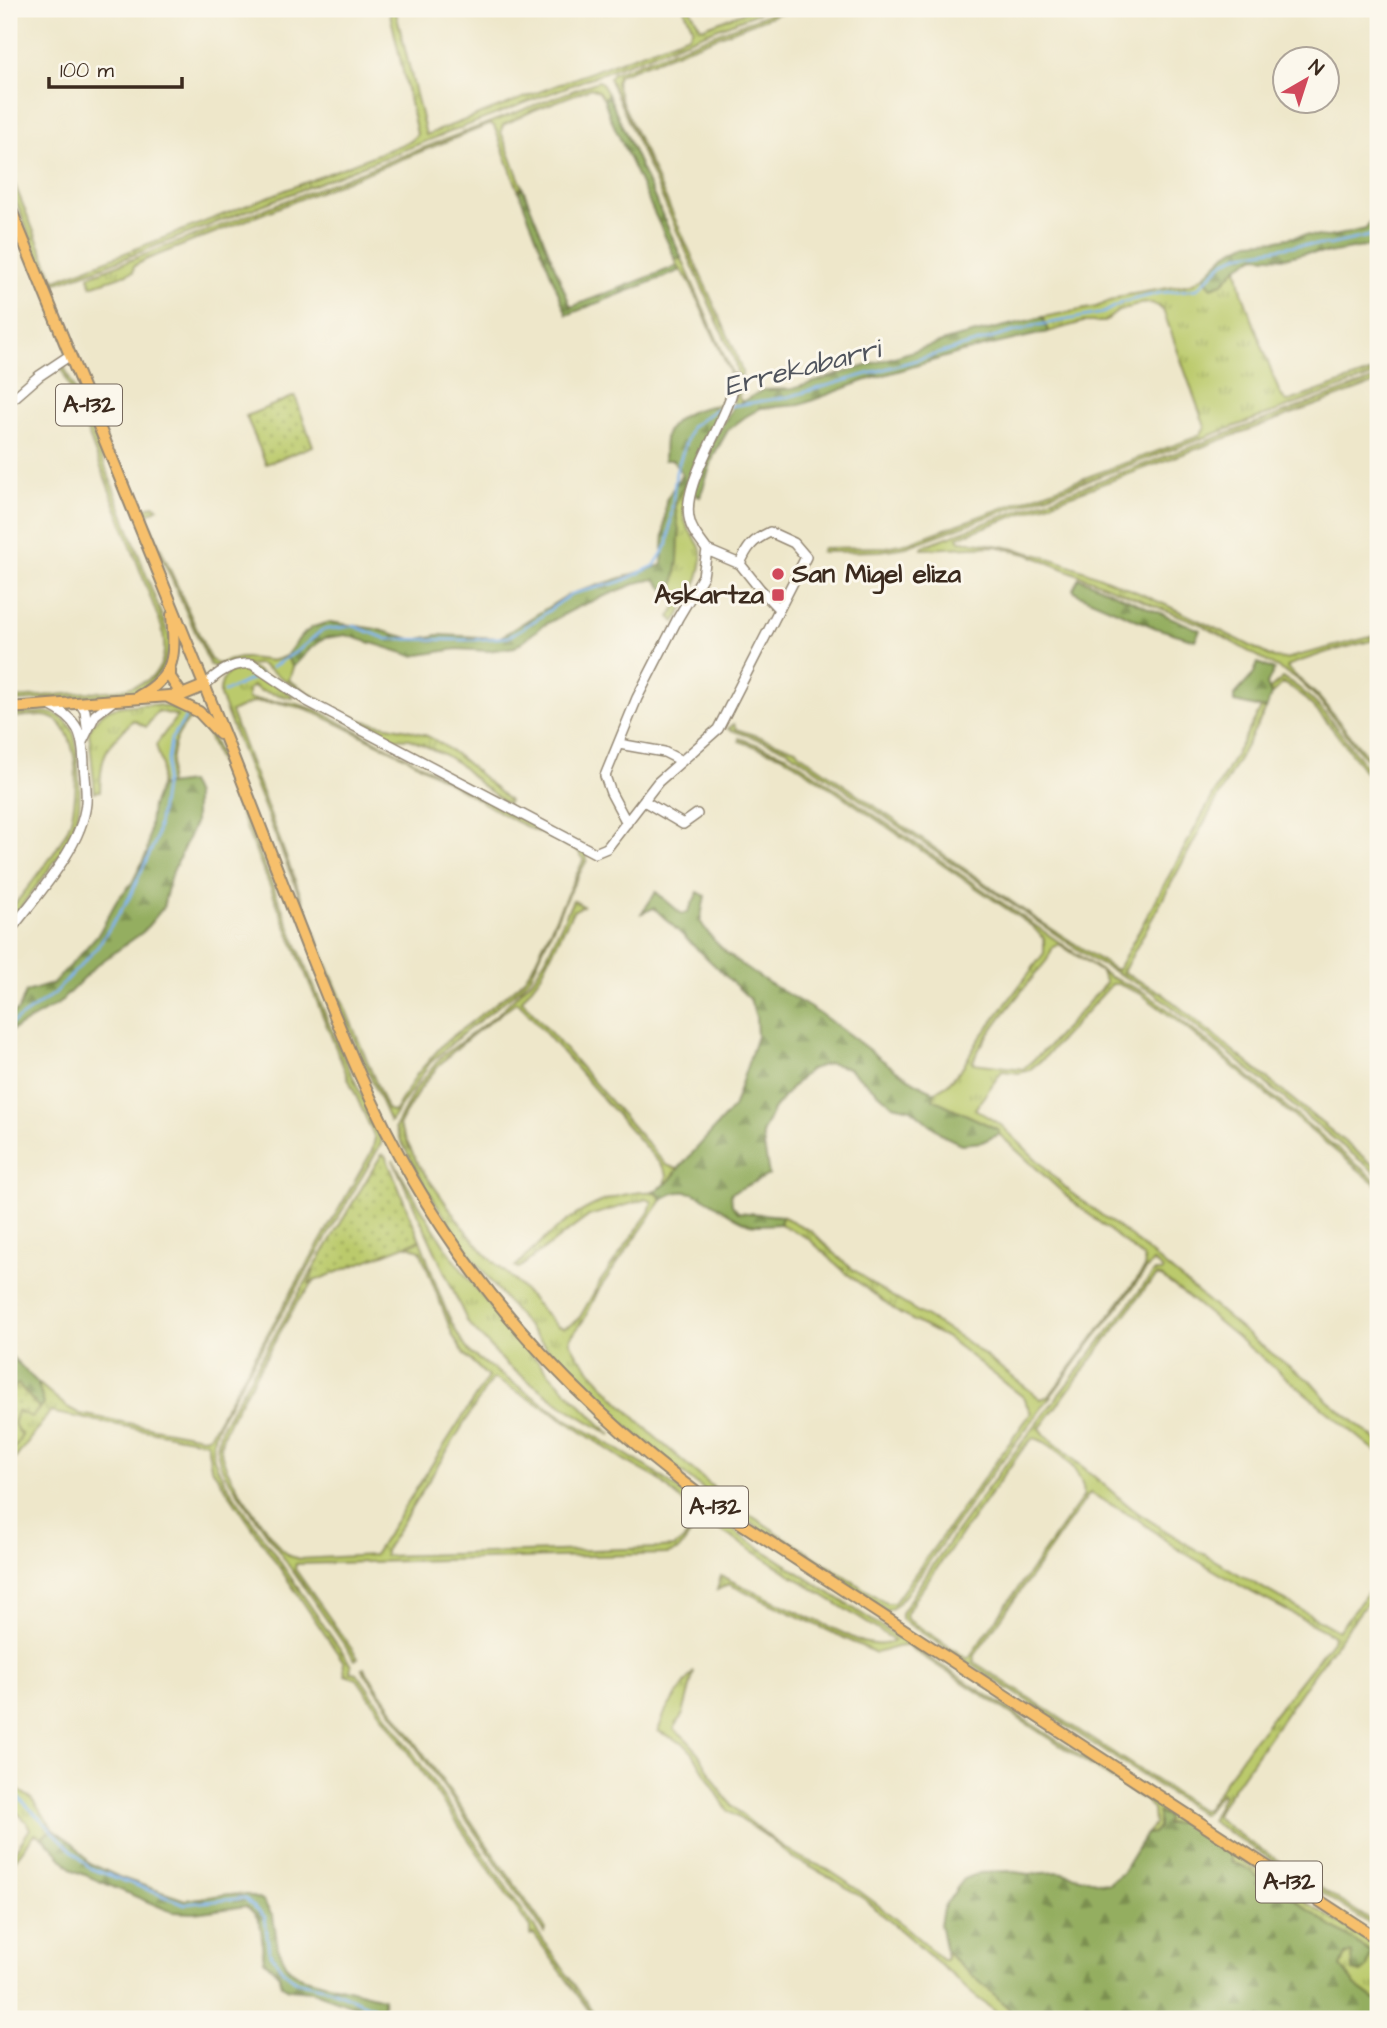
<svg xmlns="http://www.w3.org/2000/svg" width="1387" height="2028" font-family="'Architects Daughter',sans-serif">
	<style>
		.grass { fill: url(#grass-tufts); stroke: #7b7a45; stroke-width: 2; fill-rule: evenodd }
		.forest { fill: url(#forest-firs); stroke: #686c3f; stroke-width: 2 }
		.park { fill: url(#park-dots); stroke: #7b7a45; stroke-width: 2 }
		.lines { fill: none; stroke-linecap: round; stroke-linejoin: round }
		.stream { stroke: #81b5ef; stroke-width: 2.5 }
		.minor-casing { stroke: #948874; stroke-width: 12 }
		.major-casing { stroke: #948874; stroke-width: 14 }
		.minor { stroke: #fff; stroke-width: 9 }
		.major { stroke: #f7c06c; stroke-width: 10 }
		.poi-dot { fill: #d1495b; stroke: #fbf7ec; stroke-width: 2.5 }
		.labels { text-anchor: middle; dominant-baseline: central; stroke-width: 6; stroke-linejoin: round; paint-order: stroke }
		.shield { fill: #fbf7ec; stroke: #75685c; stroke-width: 2 }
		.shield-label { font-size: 24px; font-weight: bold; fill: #3b2a1e }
		.poi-label { font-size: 26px; font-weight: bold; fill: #3b2a1e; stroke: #fbf7ec; text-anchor: start }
		.water-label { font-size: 28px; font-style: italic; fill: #50545d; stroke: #fbf7ec }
	</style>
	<defs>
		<pattern id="grass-tufts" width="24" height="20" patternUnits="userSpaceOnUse" patternTransform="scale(1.75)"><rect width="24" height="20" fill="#bbca6c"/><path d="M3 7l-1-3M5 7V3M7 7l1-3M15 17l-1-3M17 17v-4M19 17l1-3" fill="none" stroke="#99a458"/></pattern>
		<pattern id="forest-firs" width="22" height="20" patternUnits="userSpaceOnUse" patternTransform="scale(1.75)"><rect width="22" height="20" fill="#94ae60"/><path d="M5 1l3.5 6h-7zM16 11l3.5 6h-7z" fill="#7a8e4f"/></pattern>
		<pattern id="park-dots" width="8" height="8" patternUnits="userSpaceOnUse" patternTransform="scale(1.75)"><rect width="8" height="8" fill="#bbca6c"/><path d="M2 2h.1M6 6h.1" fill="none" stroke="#99a458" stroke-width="1.8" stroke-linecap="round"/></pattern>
	</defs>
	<rect width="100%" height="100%" fill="#fbf7ec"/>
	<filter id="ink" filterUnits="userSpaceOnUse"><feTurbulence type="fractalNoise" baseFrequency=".0143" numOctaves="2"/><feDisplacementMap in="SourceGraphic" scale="14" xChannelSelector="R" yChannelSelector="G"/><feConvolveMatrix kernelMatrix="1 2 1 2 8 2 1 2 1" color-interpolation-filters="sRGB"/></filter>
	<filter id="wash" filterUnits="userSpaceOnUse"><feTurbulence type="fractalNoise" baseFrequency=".00686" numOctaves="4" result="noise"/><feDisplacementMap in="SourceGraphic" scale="28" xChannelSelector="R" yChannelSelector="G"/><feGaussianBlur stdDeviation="1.57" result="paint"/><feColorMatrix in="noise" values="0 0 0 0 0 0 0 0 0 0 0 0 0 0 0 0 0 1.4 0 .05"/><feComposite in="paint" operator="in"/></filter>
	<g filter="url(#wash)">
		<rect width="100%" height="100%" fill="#eee7ca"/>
		<!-- grass -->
		<path class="grass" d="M 389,9 L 395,9 L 426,135 L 689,35 L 693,28 L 684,9 L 690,9 L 701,28 L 753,9 L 768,9 L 94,270 L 51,285 L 48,281 L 9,184 L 9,171 L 53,278 L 56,280 L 411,141 L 417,134 Z
			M 781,9 L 790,9 L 618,75 L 616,83 L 621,100 L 735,351 L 742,372 L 739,398 L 742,402 L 733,407 L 738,377 L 734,359 L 609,78 L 613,73 Z
			M 598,81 L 601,82 L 608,94 L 604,99 L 598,91 L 591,88 L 534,110 L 503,125 L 501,132 L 522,186 L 519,192 L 494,126 L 491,124 L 145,260 L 134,266 L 133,272 L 91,286 L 89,276 Z
			M 675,258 L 682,259 L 732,374 L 731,391 L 720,412 L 711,406 L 721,404 C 728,392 730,384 729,370 L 688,279 L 677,266 Z
			M 1237,267 L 1242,292 L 1280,394 L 1287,402 L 1378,370 L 1378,374 L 906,547 L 880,551 L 821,552 L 823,548 L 887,547 L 910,542 L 1199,436 L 1205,427 L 1163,310 L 1152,303 L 1140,304 L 1117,312 L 1104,322 L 1083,322 L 1048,332 L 1043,317 L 1096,307 L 1122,296 L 1191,284 L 1204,276 L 1211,287 L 1223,283 Z
			M 64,366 L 91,429 L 170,638 C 170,665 157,682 133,693 L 9,702 L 9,698 C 32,697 55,695 79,693 C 124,690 176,690 162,628 L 86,428 L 61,367 Z
			M 1378,378 L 1378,382 L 958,537 L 960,541 C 1025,545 1081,568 1139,593 C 1185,613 1230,635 1274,658 L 1285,659 L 1378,635 L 1378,639 L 1324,653 L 1289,665 L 1287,668 L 1318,696 L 1378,769 L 1378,774 L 1316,697 L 1297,679 L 1202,625 L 1030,555 L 996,546 L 922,549 L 923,546 Z
			M 698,466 C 690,486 677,507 688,528 C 692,535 700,544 701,551 C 705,576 686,602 675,622 L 670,617 L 678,604 L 672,598 L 678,560 L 679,532 L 675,505 L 681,491 Z
			M 154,505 L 158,508 L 150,513 L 147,518 L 210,659 L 218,664 C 227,661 237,657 247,658 C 263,659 271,664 286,656 L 293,667 L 289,680 C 310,694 331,709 355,718 C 378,727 412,727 433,739 C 461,755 485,780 509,801 L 507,804 L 479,783 L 459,764 L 443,754 L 410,739 L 386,738 L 340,716 L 260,664 L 217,667 L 210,665 L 141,511 Z
			M 245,667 L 254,669 L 293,696 L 292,698 L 261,691 L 253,686 L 248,690 L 248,699 L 294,703 L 317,710 C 407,757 496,807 587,852 L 587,860 L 567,896 L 531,976 L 521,988 L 460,1036 L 430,1063 L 390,1122 L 343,1015 L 301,900 L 220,696 C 219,679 228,669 245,667 ZM 253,702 L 280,703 L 307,709 L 404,756 L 515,821 L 578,851 L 584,859 L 532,968 L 519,985 L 444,1043 L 417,1074 L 394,1112 L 387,1109 L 328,967 L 231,712 Z
			M 1283,678 C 1318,695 1353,751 1378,783 L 1378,789 C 1357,762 1313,696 1283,683 L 1271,695 L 1270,689 Z
			M 150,704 L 181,709 L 193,715 C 168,742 174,751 168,785 L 160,786 L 162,765 L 156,745 L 177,716 L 158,711 L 146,727 L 133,720 C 106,750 101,749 100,791 L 95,792 L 89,732 C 100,703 123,706 150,704 Z
			M 1261,708 L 1266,709 L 1123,972 L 1162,993 L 1378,1169 L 1378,1175 L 1171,1006 L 1151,991 L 1096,962 L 786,749 L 728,729 L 734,724 L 736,729 L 796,749 L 800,754 L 1035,918 L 1114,969 L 1118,969 Z
			M 45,712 C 69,715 76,731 77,753 C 78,773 82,794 78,813 C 70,850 31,891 9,922 L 9,912 C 29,885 54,858 68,828 C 79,803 82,731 52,718 C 41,713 20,717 9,718 L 9,714 Z
			M 209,729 L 330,1026 L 381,1139 L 381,1144 L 220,1420 C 208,1446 211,1458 225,1482 L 351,1665 L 350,1672 L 357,1673 L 360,1677 L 598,2019 L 595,2019 L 534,1934 L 530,1935 L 530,1928 L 357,1679 L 345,1675 L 343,1661 L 211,1467 L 207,1442 L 50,1412 L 9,1467 L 9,1458 L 22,1435 C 13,1427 13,1422 17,1410 L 32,1416 L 44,1404 L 37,1382 L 67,1407 L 80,1414 L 201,1437 L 209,1436 L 372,1151 L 375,1138 L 349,1080 L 206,730 Z
			M 739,738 L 786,755 L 796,761 L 1110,977 L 1142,991 L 1166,1008 L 1378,1182 L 1378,1186 L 1181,1024 L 1141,994 L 1118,984 L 1112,984 L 1044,1058 L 1029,1070 L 1020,1073 L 1002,1071 L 975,1109 L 1001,1125 L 1070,1192 L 1130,1236 L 1254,1340 L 1298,1373 L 1311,1381 L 1327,1400 L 1378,1441 L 1378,1453 L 1188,1297 L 1163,1278 L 1157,1276 L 1147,1286 L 1040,1428 L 1046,1436 L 1135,1511 L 1188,1545 L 1338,1631 L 1378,1579 L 1378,1588 L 1314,1673 L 1218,1810 L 1216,1817 L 1245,1839 L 1378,1925 L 1378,1929 L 1211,1821 L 1223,1795 L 1221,1793 L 1203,1815 L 901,1619 L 901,1613 C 978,1494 1068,1384 1154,1272 L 1162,1272 L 1163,1270 L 1153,1261 L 982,1487 L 906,1594 L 897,1605 L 887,1611 C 822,1568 755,1528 693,1481 C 574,1390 459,1264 395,1128 L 414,1091 L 441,1057 L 499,1013 L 533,979 L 546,958 L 573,900 L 583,906 L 573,911 L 541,975 L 522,1000 L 666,1165 L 678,1169 L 665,1186 L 667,1175 L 662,1166 L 520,1004 L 516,1002 C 462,1043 429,1063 399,1126 L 418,1164 L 465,1230 L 488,1257 L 515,1281 L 557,1326 L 564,1328 L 571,1325 L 580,1317 L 600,1282 L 649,1212 L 652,1202 L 647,1199 L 589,1216 L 519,1268 L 515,1267 C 550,1233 583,1200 634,1193 C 646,1192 655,1188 662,1200 L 598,1291 L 585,1318 L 571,1337 L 570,1342 L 578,1356 L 613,1396 L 654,1436 L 730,1502 L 886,1603 L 894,1603 L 1031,1413 L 1023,1397 L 949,1339 L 900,1314 L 846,1273 L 808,1238 L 780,1224 L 782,1216 L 811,1231 L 845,1263 L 875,1286 L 966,1341 L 1041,1399 L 1049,1396 L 1145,1268 L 1144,1258 L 1071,1200 L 999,1134 L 999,1130 L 932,1099 L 935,1092 L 948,1084 L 964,1065 L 978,1041 L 1044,953 L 1044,939 L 1033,927 L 794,763 L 782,756 L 739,741 ZM 1059,944 L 1101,972 L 1106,983 L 1049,1046 L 1023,1069 L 973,1063 C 976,1044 1032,979 1047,960 L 1053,947 ZM 1033,1438 C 1053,1441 1088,1476 1083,1497 L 970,1656 L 967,1658 L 907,1619 L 906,1615 L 914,1600 L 1022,1450 ZM 1090,1493 L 1136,1518 L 1176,1548 L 1253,1593 L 1333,1635 L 1332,1641 L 1250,1745 L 1206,1809 L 1201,1810 L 974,1662 L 975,1655 Z
			M 393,1160 C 418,1203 443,1247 474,1286 C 515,1340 563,1388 611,1435 L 563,1406 L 507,1365 L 468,1323 Z
			M 420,1240 C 434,1276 447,1325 471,1354 L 560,1415 L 652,1470 L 731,1529 L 1183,1822 L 1165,1824 L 1159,1813 L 1159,1828 L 1153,1833 L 1146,1834 L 1154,1825 L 1153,1810 L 1147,1802 L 907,1646 C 895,1645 888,1651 876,1653 L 729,1584 L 717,1590 L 721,1576 L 862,1642 C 872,1644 885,1647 894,1640 L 704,1520 L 700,1521 L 679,1550 L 668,1554 L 296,1564 L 295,1569 L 358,1658 L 355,1660 L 226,1476 C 216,1458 215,1446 222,1426 L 312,1271 L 315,1270 L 310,1283 L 315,1281 L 298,1301 L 232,1416 C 227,1427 221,1436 221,1448 C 221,1473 265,1526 280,1548 L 290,1556 L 300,1559 L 374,1555 L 488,1377 L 464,1354 L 453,1336 L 420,1250 L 408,1246 ZM 495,1379 L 547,1409 L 624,1460 L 658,1479 L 695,1513 C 696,1525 684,1543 673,1547 C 669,1548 665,1547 661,1548 L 385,1556 L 385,1551 L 491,1380 Z
			M 364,1668 L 545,1928 L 544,1932 L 362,1669 Z
			M 694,1671 L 683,1714 L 674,1729 C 709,1753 711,1789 739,1812 C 757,1828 779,1845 800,1857 C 811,1863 823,1866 833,1873 C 873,1899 908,1928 942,1960 L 946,1960 L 946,1952 C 967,1973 1002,1994 1015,2019 L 1003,2019 C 991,2005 973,1998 961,1983 L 867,1901 L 835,1880 L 793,1858 L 766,1836 L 727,1810 L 693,1753 L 684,1744 L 658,1731 L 666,1710 Z
			M 9,1778 L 11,1786 L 31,1798 L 53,1829 L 42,1837 L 35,1834 L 9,1867 L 9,1860 L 30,1829 L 26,1821 L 9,1805 Z
			M 1230,1853 L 1378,1948 L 1378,2002 L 1356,1986 L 1341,1966 L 1346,1954 L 1353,1953 L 1353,1970 L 1361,1973 L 1367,1968 L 1371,1952 L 1322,1920 L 1295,1899 L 1272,1889 L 1250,1870 L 1231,1861 Z"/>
		<!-- forest -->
		<path class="forest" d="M 608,94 L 682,259 L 675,258 L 610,117 L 604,99 Z
			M 522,186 L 571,307 L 677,266 L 679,271 L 567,315 L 519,192 Z
			M 1378,208 L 1378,243 L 1375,245 L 1328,253 L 1305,253 L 1284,258 L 1256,256 L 1237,267 L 1223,283 L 1211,287 L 1204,276 L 1227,253 L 1249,242 L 1278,240 L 1304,235 L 1328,237 L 1366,229 Z
			M 1043,317 L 1048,332 L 962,352 L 864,381 L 800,405 L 761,408 L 745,417 L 728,430 L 714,455 L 700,497 L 692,493 L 713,441 L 733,407 L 763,390 L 792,389 L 955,338 Z
			M 711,406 L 720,412 L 698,466 L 681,491 L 675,505 L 679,532 L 678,560 L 672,598 L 655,579 L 640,582 L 580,606 L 544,625 L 515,647 L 488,651 L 457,649 L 413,656 L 346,635 L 325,638 L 310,649 L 293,667 L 286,656 L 301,636 L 313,627 L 330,622 L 376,629 L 415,640 L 438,635 L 499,638 L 568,595 L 662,565 L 666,500 L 682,474 L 673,460 L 664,460 C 665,452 663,439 667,432 C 676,416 695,409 711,406 Z
			M 1079,578 L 1200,630 L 1195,640 L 1156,628 L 1079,595 L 1073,589 Z
			M 1258,663 L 1274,670 L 1267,684 L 1271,695 L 1266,709 L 1234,702 L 1234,696 L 1253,675 Z
			M 189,782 L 195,795 L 195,823 L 170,878 L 163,908 L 143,932 L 97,965 L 58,1004 L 9,1032 L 9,1017 L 19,1009 L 26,992 L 52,984 L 78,957 L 99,933 L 117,900 L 132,883 L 147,853 L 152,806 L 160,786 Z
			M 656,892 L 682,914 L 688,912 L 698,892 L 705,896 L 700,921 C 725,965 782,988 823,1016 C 861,1041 894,1074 935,1092 L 933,1099 L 999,1130 L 999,1134 L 982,1142 L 961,1144 L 944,1136 L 911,1109 L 893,1105 L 848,1068 L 829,1063 L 809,1070 L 791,1088 L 773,1110 L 762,1134 L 769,1175 L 731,1193 L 732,1205 L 738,1212 L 782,1216 L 780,1224 C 770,1224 756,1227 747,1223 C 718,1213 692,1175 662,1200 L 658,1193 L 653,1191 C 666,1186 671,1180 678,1169 L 733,1108 L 757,1036 L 756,1017 L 750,999 L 654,908 L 642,913 Z
			M 9,1354 L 37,1382 L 44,1404 L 39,1408 L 18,1384 L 9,1393 Z
			M 1158,1813 L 1167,1816 L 1166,1824 L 1183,1822 L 1230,1853 L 1231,1861 L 1250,1870 L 1272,1889 L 1295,1899 L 1322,1920 L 1371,1952 L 1367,1968 L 1361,1973 L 1353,1971 L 1352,1953 L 1346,1954 L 1341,1966 L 1356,1986 L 1378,2002 L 1378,2019 L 1015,2019 L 1011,2011 L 997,1997 L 946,1952 L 940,1924 L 943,1909 L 957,1888 L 964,1879 L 980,1873 L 1008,1871 L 1028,1874 L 1059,1872 L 1108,1884 L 1122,1873 L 1146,1834 L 1153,1833 L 1158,1828 Z
			M 53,1829 L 74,1844 L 89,1863 L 119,1877 L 185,1900 L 229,1894 L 248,1895 L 263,1901 L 273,1916 L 278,1948 L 289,1969 L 301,1977 L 383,1998 L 384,2019 L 369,2019 L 364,2010 L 312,1991 L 289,1989 L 282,1985 L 279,1975 L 264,1960 C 259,1936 268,1922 246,1906 L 194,1913 L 172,1912 L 73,1870 L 42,1837 Z"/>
		<!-- park -->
		<path class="park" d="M 295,396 L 313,446 L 266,464 L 246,416 Z
			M 382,1154 L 386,1157 L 420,1240 L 309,1283 L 314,1271 L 312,1271 Z
			M 18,1384 L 39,1408 L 32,1417 L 17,1411 C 13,1422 13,1427 22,1435 L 9,1458 L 9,1393 Z"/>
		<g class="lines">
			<!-- stream -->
			<path class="stream" d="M 731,406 L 788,397 L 1034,326 L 1103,313 L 1123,302 L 1160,293 L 1197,289 L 1225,261 L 1242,254 L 1298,245 L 1329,245 L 1369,236 L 1378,227
				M 272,667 L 299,650 L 322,630 L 354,626 L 387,639 L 473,640 L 508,637 L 539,618 L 571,594 L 620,582 L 654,566 L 668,544 L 676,472 L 691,427 L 716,409 L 725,408
				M 224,692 L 260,675
				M 9,1025 L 54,994 L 96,949 L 129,898 L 156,840 L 171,739 L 187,716
				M 9,1788 L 90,1868 L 185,1904 L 245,1898 L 265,1917 L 269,1951 L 282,1970 L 296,1981 L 329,1989 L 373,2007 L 375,2019"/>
		</g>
	</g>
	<g filter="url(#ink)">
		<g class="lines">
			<!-- minor casing -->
			<g class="minor-casing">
				<path id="minor" d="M 9,398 L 15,397 L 39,376 L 69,356
					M 707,550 C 701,541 692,532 690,522 C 678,484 732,417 735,378
					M 204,686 C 217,673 232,662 252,664 L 307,701 L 595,853 L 607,848 L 658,782 L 718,729 L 806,557 L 794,543 L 770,532 C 753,540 747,547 740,564 L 760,589 L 778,608
					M 80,703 L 85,711 L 87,727
					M 83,740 L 95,715 L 113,701
					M 619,744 L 664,752 L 682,761
					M 644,801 L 683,824 L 697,814
					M 627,823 L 611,793 L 605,776 L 637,698 L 678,618 L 703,576 L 707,550 L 740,564
					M 9,932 C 35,897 82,848 86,803 C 87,791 85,778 84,765 C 83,734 79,720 49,705"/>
			</g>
			<!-- major casing -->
			<g class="major-casing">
				<path id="major" d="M 9,205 C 81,386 157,567 230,749 C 257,819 285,889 312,959 C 342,1034 371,1108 412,1178 C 486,1307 591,1415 710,1503 L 1378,1939
					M 170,670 L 170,677 L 182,695
					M 139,696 C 177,676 175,654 172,615
					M 168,697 L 199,712 L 220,734
					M 9,708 L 182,695 L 204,686"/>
			</g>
			<!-- minor -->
			<use href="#minor" class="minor"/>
			<!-- major -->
			<use href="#major" class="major"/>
		</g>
	</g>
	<!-- markers -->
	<g class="poi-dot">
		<circle cx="778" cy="574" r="7"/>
		<rect x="771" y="588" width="14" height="14" rx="3.5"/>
	</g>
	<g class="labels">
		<!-- shield labels -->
		<g class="shield">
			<rect x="56" y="384.5" width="66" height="41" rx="5"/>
			<rect x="682" y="1486.5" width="66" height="41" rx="5"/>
			<rect x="1256" y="1861.5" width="66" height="41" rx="5"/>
		</g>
		<g class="shield-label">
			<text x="89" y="405">A-132</text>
			<text x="715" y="1507">A-132</text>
			<text x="1289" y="1882">A-132</text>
		</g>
		<!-- poi labels -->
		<g class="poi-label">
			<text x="792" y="574">San Migel eliza</text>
			<text x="764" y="595" text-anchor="end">Askartza</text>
		</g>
		<!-- water labels -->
		<g class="water-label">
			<text transform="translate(802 368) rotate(-14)">Errekabarri</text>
		</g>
	</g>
	<!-- margin -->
	<rect width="1387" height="2028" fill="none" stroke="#fbf7ec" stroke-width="35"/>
	<!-- north arrow -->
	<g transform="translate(1306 80) rotate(39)"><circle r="33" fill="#fbf7ec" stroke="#aea59a" stroke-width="2"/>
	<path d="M0-5L12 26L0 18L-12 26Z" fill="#d1495b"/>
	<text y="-10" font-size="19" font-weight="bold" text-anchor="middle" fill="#3b2a1e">N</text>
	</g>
	<!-- scale -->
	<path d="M49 77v10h133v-10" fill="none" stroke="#3b2a1e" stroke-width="3.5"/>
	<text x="60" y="77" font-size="21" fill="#3b2a1e" stroke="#fbf7ec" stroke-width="5" paint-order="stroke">100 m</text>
</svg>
